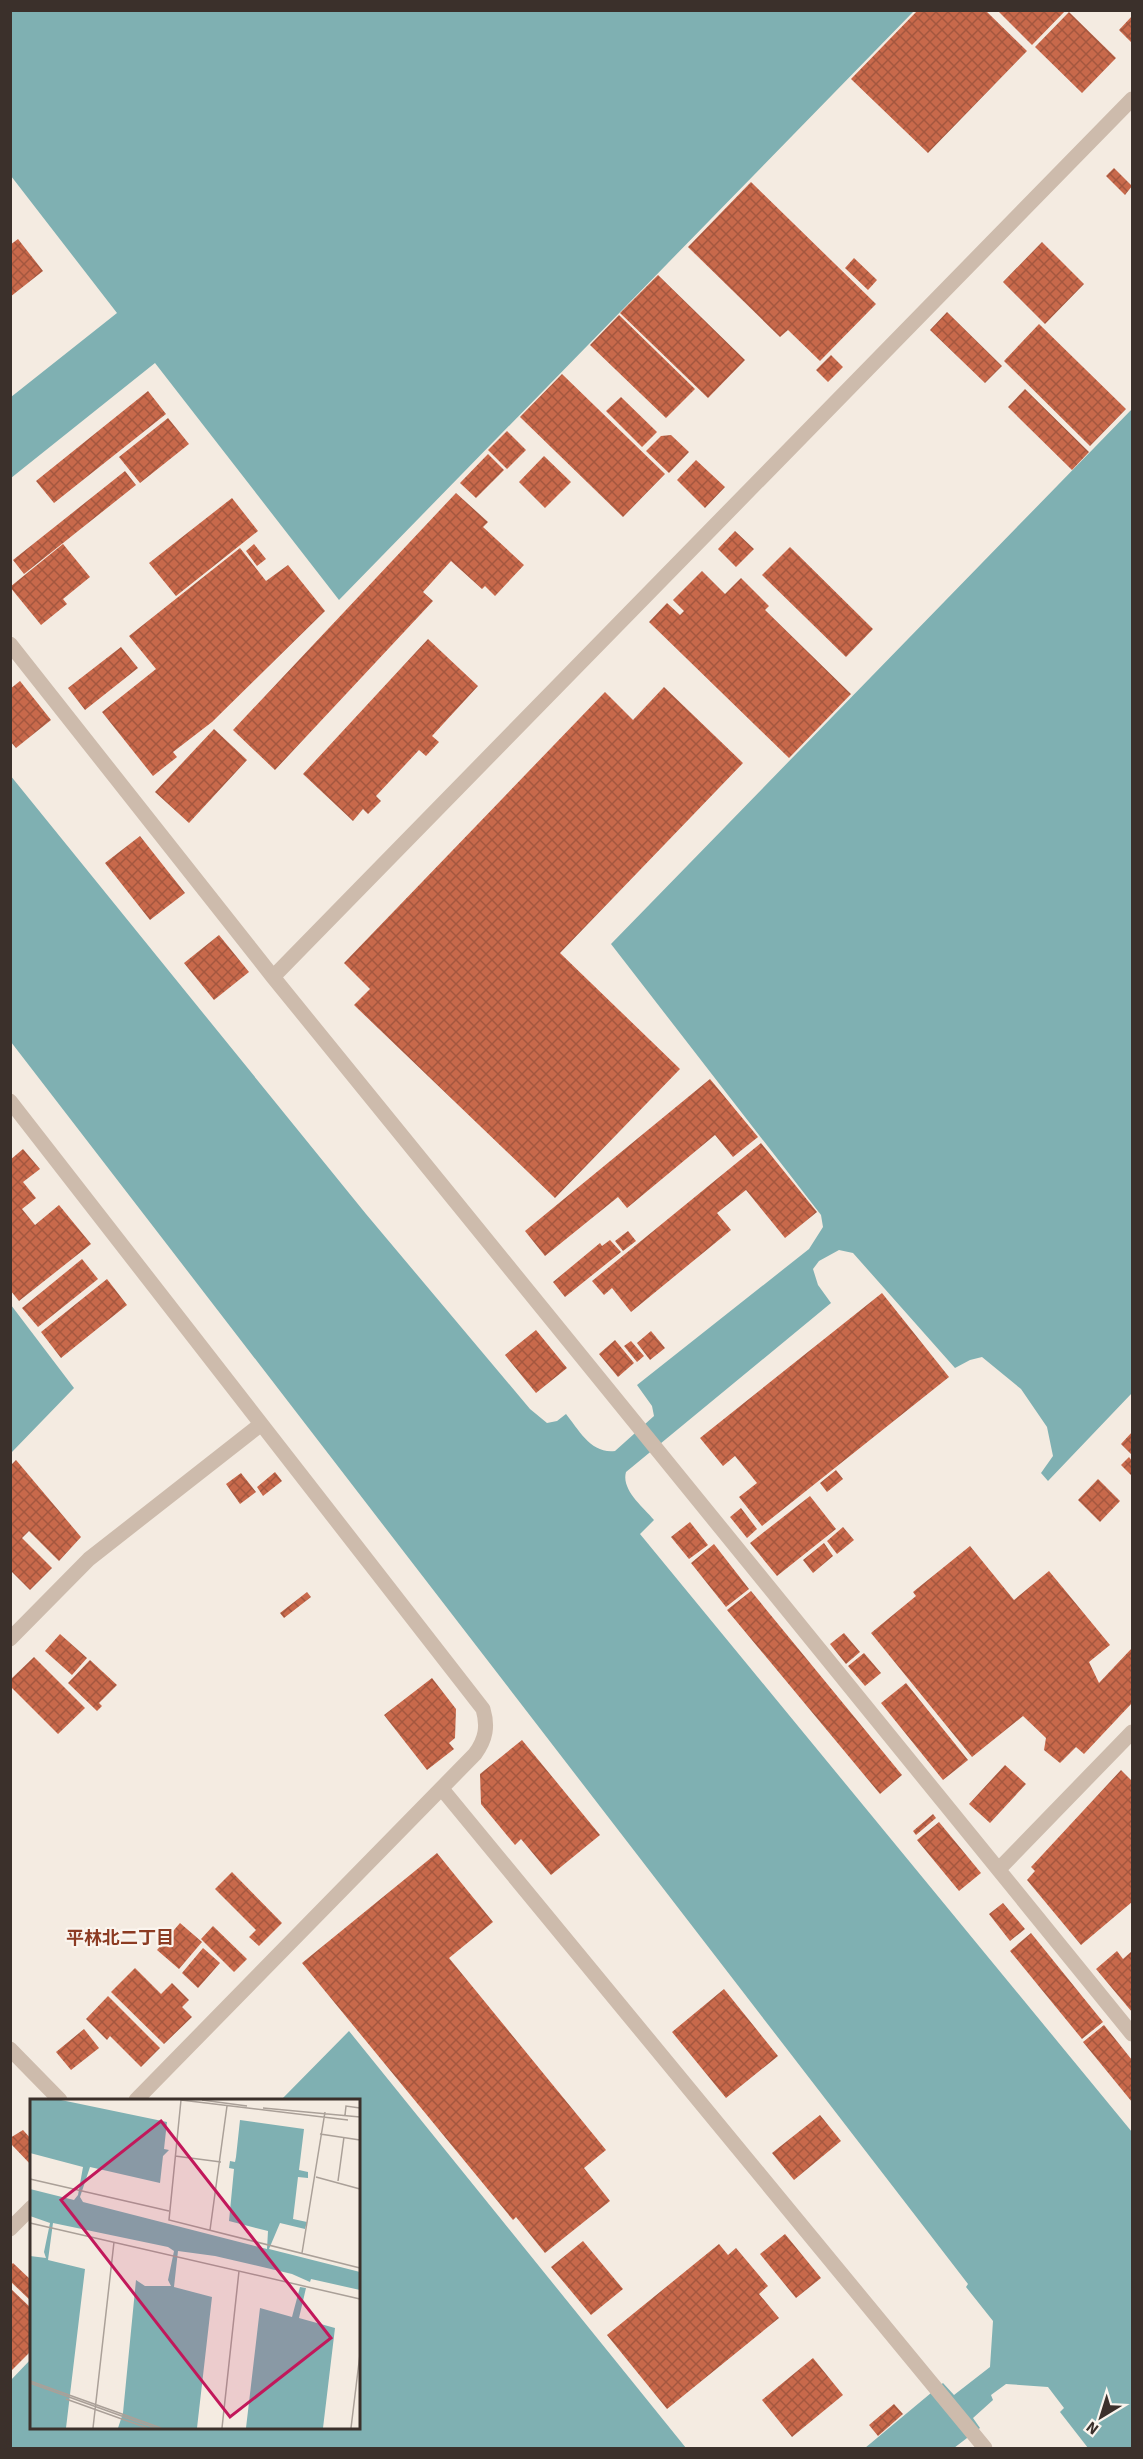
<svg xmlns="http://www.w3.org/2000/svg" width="1143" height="2459" font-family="'Source Sans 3','Noto Sans JP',sans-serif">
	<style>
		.water { fill: #7fb0b2 }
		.building { fill: url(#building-cross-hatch) }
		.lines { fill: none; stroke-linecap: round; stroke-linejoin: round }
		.minor { stroke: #cdbbac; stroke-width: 15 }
		.tertiary { stroke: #cdbbac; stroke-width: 15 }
		.labels { text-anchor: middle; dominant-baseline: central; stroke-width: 4.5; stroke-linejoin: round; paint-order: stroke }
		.neighbourhood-label { font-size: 18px; font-weight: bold; fill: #8c3b22; stroke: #fbf5ee }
		.inset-road { fill: none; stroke: #aaa098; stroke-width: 1.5 }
		.view { fill: #c2185b; fill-opacity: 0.15; stroke: #c2185b; stroke-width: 3 }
		.inset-edge { fill: none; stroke: #3b302b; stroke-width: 3 }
	</style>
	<defs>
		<pattern id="building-cross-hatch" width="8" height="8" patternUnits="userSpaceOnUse" patternTransform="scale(1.5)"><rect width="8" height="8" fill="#c8694b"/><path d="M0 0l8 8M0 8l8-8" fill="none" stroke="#a4573f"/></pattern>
	</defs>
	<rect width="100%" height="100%" fill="#f4ebe1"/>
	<!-- water -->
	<path class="water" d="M 11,10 L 914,10 L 914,11 L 339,600 L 155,363 L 11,478 L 11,397 L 117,313 L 11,176 Z
		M 1132,409 L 1132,1393 L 1048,1481 L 1041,1473 L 1053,1456 L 1047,1427 L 1021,1389 L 982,1357 L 970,1360 L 955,1368 L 853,1253 L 839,1250 L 819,1261 L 813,1269 L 818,1285 L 831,1303 L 626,1472 C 621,1490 643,1507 654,1520 L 640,1534 L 1132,2132 L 1132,2448 L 1088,2448 L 1060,2412 L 1064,2408 L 1048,2387 L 1006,2384 L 991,2395 L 993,2400 L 973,2418 L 980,2428 L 954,2448 L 865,2448 L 943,2383 L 954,2395 L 990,2367 L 993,2321 L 966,2287 L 968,2284 L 11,1042 L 10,775 L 366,1214 L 530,1409 L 547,1423 L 557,1421 L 566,1414 C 579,1430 591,1454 615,1451 L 654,1416 L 652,1406 L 637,1385 L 809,1249 L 823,1227 L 821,1215 L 611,944 Z
		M 11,1305 L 74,1388 L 11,1453 L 10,1453 Z
		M 349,2031 L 686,2448 L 11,2448 L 11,2380 L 31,2359 L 32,2428 L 358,2428 L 358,2100 L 281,2100 Z"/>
	<!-- building -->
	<path class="building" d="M 918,10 L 985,10 L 1027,51 L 928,153 L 851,79 Z
		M 997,10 L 1066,10 L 1032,45 Z
		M 1069,12 L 1116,58 L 1082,93 L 1035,47 Z
		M 1132,16 L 1132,43 L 1119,30 Z
		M 1114,168 L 1132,186 L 1125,195 L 1106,176 Z
		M 751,182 L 876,304 L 820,361 L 788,330 L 780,337 L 688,247 Z
		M 18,239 L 43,271 L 10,297 L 10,245 Z
		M 1042,242 L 1084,284 L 1045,324 L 1003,282 Z
		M 854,258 L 877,280 L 868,290 L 845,268 Z
		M 658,275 L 745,360 L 708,398 L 620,313 Z
		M 947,312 L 1002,366 L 985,383 L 930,330 Z
		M 619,315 L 695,389 L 666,418 L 590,345 Z
		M 1039,324 L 1126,409 L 1090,446 L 1004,361 Z
		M 831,355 L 843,367 L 828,382 L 816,370 Z
		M 562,374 L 665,474 L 623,517 L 520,417 Z
		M 1025,389 L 1089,452 L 1072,470 L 1008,407 Z
		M 148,391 L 166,414 L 54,503 L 36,481 Z
		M 621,397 L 657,432 L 642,447 L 606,411 Z
		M 168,418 L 189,444 L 140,483 L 119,457 Z
		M 507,431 L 526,450 L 507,469 L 488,450 Z
		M 671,435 L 689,452 L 669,473 L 646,451 L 661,436 Z
		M 488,454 L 504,470 L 476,498 L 460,483 Z
		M 544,456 L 571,482 L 545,508 L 519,482 Z
		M 696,460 L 725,487 L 705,508 L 677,480 Z
		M 125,471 L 136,485 L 24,574 L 13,560 Z
		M 456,493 L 488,522 L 483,527 L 524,565 L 495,596 L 485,586 L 482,589 L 451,561 L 423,592 L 433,601 L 275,770 L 233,730 Z
		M 232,498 L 258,531 L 176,596 L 149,563 Z
		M 735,531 L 754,549 L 736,567 L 718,549 Z
		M 63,544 L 90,577 L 63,599 L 67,604 L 41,625 L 10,587 Z
		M 254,544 L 266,559 L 257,566 L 246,551 Z
		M 790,547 L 873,629 L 846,657 L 762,575 Z
		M 240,548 L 266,581 L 288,565 L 325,611 L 212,722 L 173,752 L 177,757 L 153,776 L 102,712 L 156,669 L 129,636 Z
		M 702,571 L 725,594 L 741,578 L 769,606 L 765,610 L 851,694 L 789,758 L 649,622 L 667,603 L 680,615 L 684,611 L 673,600 Z
		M 428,639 L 478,686 L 432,736 L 439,742 L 426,756 L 419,750 L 376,796 L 381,801 L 368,814 L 363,809 L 353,821 L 303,774 Z
		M 121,647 L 138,668 L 85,710 L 68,688 Z
		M 20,681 L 51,720 L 16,748 L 10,741 L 10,689 Z
		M 664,687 L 743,763 L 560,953 L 680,1069 L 555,1198 L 354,1005 L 370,989 L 344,963 L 605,692 L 633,720 Z
		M 214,729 L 247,760 L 189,823 L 155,792 Z
		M 140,836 L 185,893 L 150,920 L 105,863 Z
		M 219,935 L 249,972 L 214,1000 L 184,963 Z
		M 710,1079 L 758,1137 L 733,1157 L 715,1135 L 627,1208 L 618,1197 L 545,1256 L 525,1231 Z
		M 761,1143 L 817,1212 L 785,1238 L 746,1190 L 717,1213 L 731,1230 L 631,1312 L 612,1288 L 604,1295 L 592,1281 Z
		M 23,1149 L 40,1169 L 23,1182 L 36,1198 L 22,1209 L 35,1225 L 59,1205 L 91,1244 L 19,1301 L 10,1290 L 10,1160 Z
		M 628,1231 L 636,1241 L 623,1251 L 615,1241 Z
		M 610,1240 L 621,1252 L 565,1297 L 553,1282 L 600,1243 L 602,1246 Z
		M 82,1259 L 98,1279 L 38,1327 L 22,1308 Z
		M 107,1279 L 127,1305 L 61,1358 L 41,1332 Z
		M 882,1293 L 949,1377 L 762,1526 L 739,1497 L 757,1483 L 735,1456 L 723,1466 L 700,1438 Z
		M 536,1330 L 567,1368 L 536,1393 L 505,1355 Z
		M 651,1331 L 665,1348 L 650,1360 L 637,1343 Z
		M 615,1340 L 634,1363 L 618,1377 L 599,1354 Z
		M 631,1341 L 644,1356 L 637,1362 L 624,1346 Z
		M 1132,1432 L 1132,1455 L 1121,1444 Z
		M 1129,1457 L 1132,1461 L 1132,1476 L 1121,1465 Z
		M 16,1460 L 81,1537 L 59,1561 L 29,1531 L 22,1538 L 52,1568 L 30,1590 L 10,1570 L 10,1466 Z
		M 836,1470 L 843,1479 L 827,1492 L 820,1483 Z
		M 275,1472 L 282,1481 L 263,1496 L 257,1487 Z
		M 241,1473 L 256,1492 L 240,1504 L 226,1484 Z
		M 1098,1479 L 1120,1501 L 1100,1522 L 1078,1500 Z
		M 810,1496 L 836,1529 L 777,1576 L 750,1543 Z
		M 741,1508 L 757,1529 L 747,1538 L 730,1517 Z
		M 690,1522 L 708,1545 L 689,1559 L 671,1537 Z
		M 843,1527 L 854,1540 L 837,1554 L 827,1541 Z
		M 824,1543 L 833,1556 L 813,1573 L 803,1560 Z
		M 714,1544 L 749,1589 L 726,1607 L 691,1563 Z
		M 970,1546 L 1014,1600 L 1049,1571 L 1110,1645 L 1089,1662 L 1099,1683 L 1132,1648 L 1132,1703 L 1084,1754 L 1076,1747 L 1060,1763 L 1044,1750 L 1046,1738 L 1023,1716 L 972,1757 L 871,1633 L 916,1596 L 913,1592 Z
		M 751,1591 L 902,1775 L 880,1794 L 727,1610 Z
		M 307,1592 L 311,1597 L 284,1618 L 280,1613 Z
		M 844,1633 L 860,1652 L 846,1664 L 830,1644 Z
		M 60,1634 L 87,1658 L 72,1675 L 45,1651 Z
		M 864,1653 L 881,1673 L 865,1686 L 848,1666 Z
		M 34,1657 L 85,1708 L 58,1734 L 10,1686 L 10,1680 Z
		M 90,1660 L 117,1685 L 99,1703 L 102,1706 L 97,1711 L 68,1683 Z
		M 432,1678 L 456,1709 L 455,1738 L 449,1743 L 454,1749 L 427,1770 L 384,1715 Z
		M 906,1683 L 968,1760 L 943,1780 L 881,1703 Z
		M 522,1740 L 600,1835 L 551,1875 L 521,1839 L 515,1845 L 481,1804 L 480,1774 Z
		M 1005,1765 L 1026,1784 L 990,1823 L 969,1804 Z
		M 1121,1770 L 1132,1781 L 1132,1902 L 1081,1945 L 1027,1880 L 1035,1871 L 1031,1867 Z
		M 933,1814 L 936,1818 L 916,1835 L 913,1831 Z
		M 939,1822 L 981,1873 L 959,1891 L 917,1840 Z
		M 437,1853 L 493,1922 L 449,1958 L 606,2150 L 584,2168 L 610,2201 L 545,2253 L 516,2217 L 513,2220 L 302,1963 Z
		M 232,1872 L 282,1923 L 259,1946 L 249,1937 L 256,1930 L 215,1889 Z
		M 1003,1903 L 1025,1929 L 1010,1941 L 989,1914 Z
		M 180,1923 L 202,1942 L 179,1969 L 157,1950 Z
		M 213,1926 L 247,1959 L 234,1972 L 201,1939 Z
		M 1031,1933 L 1103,2022 L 1082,2039 L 1010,1951 Z
		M 203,1948 L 220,1963 L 198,1988 L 182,1973 Z
		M 1117,1951 L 1123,1959 L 1132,1951 L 1132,2012 L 1096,1969 Z
		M 135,1968 L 161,1994 L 172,1983 L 189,2000 L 182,2007 L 192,2017 L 164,2044 L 111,1992 Z
		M 724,1989 L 778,2056 L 726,2098 L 672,2032 Z
		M 108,1996 L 160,2048 L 141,2067 L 110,2036 L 107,2040 L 86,2019 Z
		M 1104,2025 L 1132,2060 L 1132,2102 L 1083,2042 Z
		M 84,2029 L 99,2048 L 71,2070 L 56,2052 Z
		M 820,2115 L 841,2141 L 794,2180 L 772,2153 Z
		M 23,2130 L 32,2140 L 32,2166 L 12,2145 L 10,2146 L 10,2138 Z
		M 785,2234 L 821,2278 L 796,2298 L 760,2254 Z
		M 583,2241 L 623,2289 L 591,2315 L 551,2267 Z
		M 719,2244 L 728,2255 L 736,2248 L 768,2286 L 759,2294 L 779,2318 L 667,2409 L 607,2335 Z
		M 13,2263 L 32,2281 L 32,2302 L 10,2281 L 10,2266 Z
		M 10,2288 L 32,2309 L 32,2350 L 10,2372 Z
		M 813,2358 L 843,2395 L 792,2437 L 762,2400 Z
		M 894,2404 L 903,2414 L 878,2436 L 869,2425 Z"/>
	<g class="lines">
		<!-- minor -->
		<path class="minor" d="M 10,644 L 273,977 L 1132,2034
			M 273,977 L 1132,99
			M 999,1869 L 1132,1732
			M 10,2049 L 60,2100"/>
		<!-- tertiary -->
		<path class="tertiary" d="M 10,1101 L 483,1709 C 488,1726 486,1739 475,1754 L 136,2100
			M 10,1639 L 89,1559 L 260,1425
			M 442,1789 L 985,2448
			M 10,2229 L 32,2207"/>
	</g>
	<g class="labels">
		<!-- neighbourhood labels -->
		<g class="neighbourhood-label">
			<text x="120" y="1938">平林北二丁目</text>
		</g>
	</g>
	<!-- overview -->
	<g transform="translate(30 2099)">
		<rect width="330" height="330" fill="#f4ebe1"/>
		<path d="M 0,1 L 31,1 L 137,23 L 134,50 L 139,51 L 133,57 L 130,84 L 60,68 L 50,98 L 53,103 L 237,150 L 238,132 L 199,122 L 204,70 L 199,69 L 200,62 L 205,63 L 206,58 L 210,21 L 274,30 L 269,71 L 278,73 L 278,79 L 268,78 L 263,120 L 277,123 L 275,130 L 250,124 L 239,150 L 330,173 L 330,191 L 281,180 L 280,183 L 262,175 L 185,157 L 148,152 L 144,188 L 182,198 L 167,329 L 88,329 L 93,314 L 106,181 L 115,187 L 141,187 L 138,181 L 144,152 L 138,148 L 23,124 L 18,161 L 55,170 L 36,329 L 0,329 L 0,157 L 16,159 L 14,153 L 20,124 L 0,117 L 0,90 L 44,101 L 48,96 L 53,68 L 0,54 ZM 270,188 L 276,189 L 269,219 L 305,229 L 293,329 L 216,329 L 230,209 L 262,218 Z" fill="#7fb0b2"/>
		<path class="inset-road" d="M 151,1 L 139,121 L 330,169M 151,1 L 318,21M 172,1 L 217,7M 233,9 L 330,18M 315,16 L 316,7 L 330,9M 290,35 L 330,41M 145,57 L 191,63M 286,78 L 330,90M 0,80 L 139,112M 308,82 L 314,38M 0,124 L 330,200M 180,131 L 197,7M 272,154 L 295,13M 0,282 L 131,329M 0,284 L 125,329M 36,300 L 117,329M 63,329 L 84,143M 192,329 L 209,172M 321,329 L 330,255"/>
		<path class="view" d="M 131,22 L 301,239 L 200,318 L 31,101 Z"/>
		<rect width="330" height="330" class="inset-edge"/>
	</g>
	<!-- border -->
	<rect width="1143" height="2459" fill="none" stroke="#3b302b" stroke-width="24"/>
	<!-- north arrow -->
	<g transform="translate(1101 2417) rotate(218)" stroke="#fbf5ee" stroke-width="4.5" paint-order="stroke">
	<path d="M0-4.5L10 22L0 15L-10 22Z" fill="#3b302b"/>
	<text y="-9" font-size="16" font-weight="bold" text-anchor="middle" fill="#3b302b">N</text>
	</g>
</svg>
